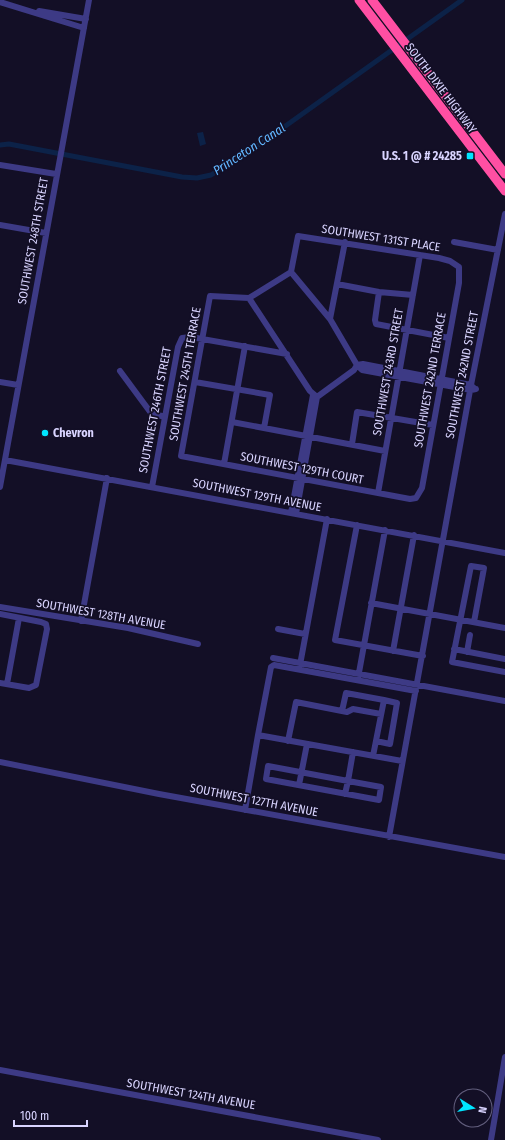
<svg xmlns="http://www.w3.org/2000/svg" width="505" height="1140" font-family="'Fira Sans Condensed',sans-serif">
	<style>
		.water { fill: #0c2248 }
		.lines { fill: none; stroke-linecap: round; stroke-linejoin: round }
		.canal { stroke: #0c2248; stroke-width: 5 }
		.minor { stroke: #3d3a85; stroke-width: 6 }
		.highway { stroke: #ff4fa3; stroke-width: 9 }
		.poi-dot { fill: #00e5ff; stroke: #130f26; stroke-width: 1.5 }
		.labels { text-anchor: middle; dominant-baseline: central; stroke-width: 3.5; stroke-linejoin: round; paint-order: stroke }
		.street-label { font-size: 12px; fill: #d9d4ff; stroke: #130f26 }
		.poi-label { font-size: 12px; font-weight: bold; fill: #d9d4ff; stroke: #130f26; text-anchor: end }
		.water-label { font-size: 13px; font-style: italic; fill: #62b6ff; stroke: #130f26 }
	</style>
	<rect width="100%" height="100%" fill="#130f26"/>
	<!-- water -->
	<path class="water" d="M 203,132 L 206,144 L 200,146 L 197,133 Z"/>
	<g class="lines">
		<!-- canal -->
		<path class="canal" d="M 0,145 L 9,144 L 182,177 L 197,178 L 211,175 L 263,142 L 462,0"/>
		<!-- minor -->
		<path class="minor" d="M 0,2 L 84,28
			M 39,11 L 86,19
			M 0,165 L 56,174
			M 0,225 L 46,233
			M 454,242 L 498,250
			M 291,272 L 330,319 L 357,365 L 362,370 L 471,390 L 476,389
			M 337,284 L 379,292 L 413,295
			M 379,292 L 375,320 L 376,324 L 449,338
			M 249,298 L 291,272 L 298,236 L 439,258 L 450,261 L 459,267 L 459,283 L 422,488 L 416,498 L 410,499 L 181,456 L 210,296 L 249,298 L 310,391 L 317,397
			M 330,319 L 345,242
			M 357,365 L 363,364 L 471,385 L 474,388
			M 120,371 L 151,413 L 165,417
			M 0,382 L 18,385
			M 195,382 L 270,395 L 264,428
			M 232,422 L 385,451
			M 352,444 L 357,412 L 433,425
			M 5,460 L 505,553
			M 224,464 L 245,346
			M 0,487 L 89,0
			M 152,487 L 178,347 L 182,338 L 191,337 L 287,354
			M 378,493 L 420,255
			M 291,513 L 313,395
			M 296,514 L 317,397 L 354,370 L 357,365
			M 357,525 L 335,640 L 423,656
			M 371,603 L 505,628
			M 0,607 L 128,628 L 198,644
			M 0,614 L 41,622 L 46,624 L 47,629 L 36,685 L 29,688 L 0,683
			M 81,621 L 107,478
			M 474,622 L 484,568 L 471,566 L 452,662 L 505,672
			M 278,629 L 305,634
			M 454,649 L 505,659
			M 393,651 L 414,535
			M 467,652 L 470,635
			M 273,658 L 505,701
			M 300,665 L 327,519
			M 358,678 L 385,530
			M 7,684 L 19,618
			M 342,711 L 346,693 L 384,700
			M 258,735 L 271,667 L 274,665 L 416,691
			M 288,741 L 296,702 L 347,712 L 353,709 L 381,714
			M 373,756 L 384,700 L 397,703 L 390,744 L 376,741
			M 0,762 L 159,794 L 505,857
			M 299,785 L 307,744
			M 345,794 L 348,781 L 268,766 L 266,779 C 304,786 341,793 379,800 L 381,787 L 348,781 L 353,752
			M 245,810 L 258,735 L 402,761
			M 389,837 L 471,385 L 505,214
			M 0,1070 L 378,1140
			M 491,1140 L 505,1057"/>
		<!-- highway -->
		<path class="highway" d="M 359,0 L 505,191
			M 372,0 L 505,174"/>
	</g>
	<!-- markers -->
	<g class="poi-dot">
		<rect x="466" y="152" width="8" height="8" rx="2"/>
		<circle cx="45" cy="433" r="4"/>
	</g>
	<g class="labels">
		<!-- street labels -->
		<g class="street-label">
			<text transform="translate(441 88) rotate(53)">SOUTH DIXIE HIGHWAY</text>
			<text transform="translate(381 238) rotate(9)">SOUTHWEST 131ST PLACE</text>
			<text transform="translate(33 241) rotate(-80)">SOUTHWEST 248TH STREET</text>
			<text transform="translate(388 372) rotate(-80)">SOUTHWEST 243RD STREET</text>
			<text transform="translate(185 374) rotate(-80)">SOUTHWEST 245TH TERRACE</text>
			<text transform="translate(462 375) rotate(-79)">SOUTHWEST 242ND STREET</text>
			<text transform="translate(430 380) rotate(-80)">SOUTHWEST 242ND TERRACE</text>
			<text transform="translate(155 410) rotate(-79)">SOUTHWEST 246TH STREET</text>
			<text transform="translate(302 468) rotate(11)">SOUTHWEST 129TH COURT</text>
			<text transform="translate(257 495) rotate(11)">SOUTHWEST 129TH AVENUE</text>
			<text transform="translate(101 614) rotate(10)">SOUTHWEST 128TH AVENUE</text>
			<text transform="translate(254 800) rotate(11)">SOUTHWEST 127TH AVENUE</text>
			<text transform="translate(191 1094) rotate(10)">SOUTHWEST 124TH AVENUE</text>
		</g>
		<!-- poi labels -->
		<g class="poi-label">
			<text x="462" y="156">U.S. 1 @ # 24285</text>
			<text x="53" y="433" text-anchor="start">Chevron</text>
		</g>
		<!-- water labels -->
		<g class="water-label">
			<text transform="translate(249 149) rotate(-33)">Princeton Canal</text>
		</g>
	</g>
	<!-- north arrow -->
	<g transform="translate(473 1108) rotate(101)"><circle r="19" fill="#130f26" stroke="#625e7d"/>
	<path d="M0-3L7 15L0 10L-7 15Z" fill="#00e5ff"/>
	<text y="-6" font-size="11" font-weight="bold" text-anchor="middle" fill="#d9d4ff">N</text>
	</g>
	<!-- scale -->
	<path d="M14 1120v6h73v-6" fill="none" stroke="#d9d4ff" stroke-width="2"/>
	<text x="20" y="1120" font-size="12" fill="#d9d4ff" stroke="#130f26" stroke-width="3" paint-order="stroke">100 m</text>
</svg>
